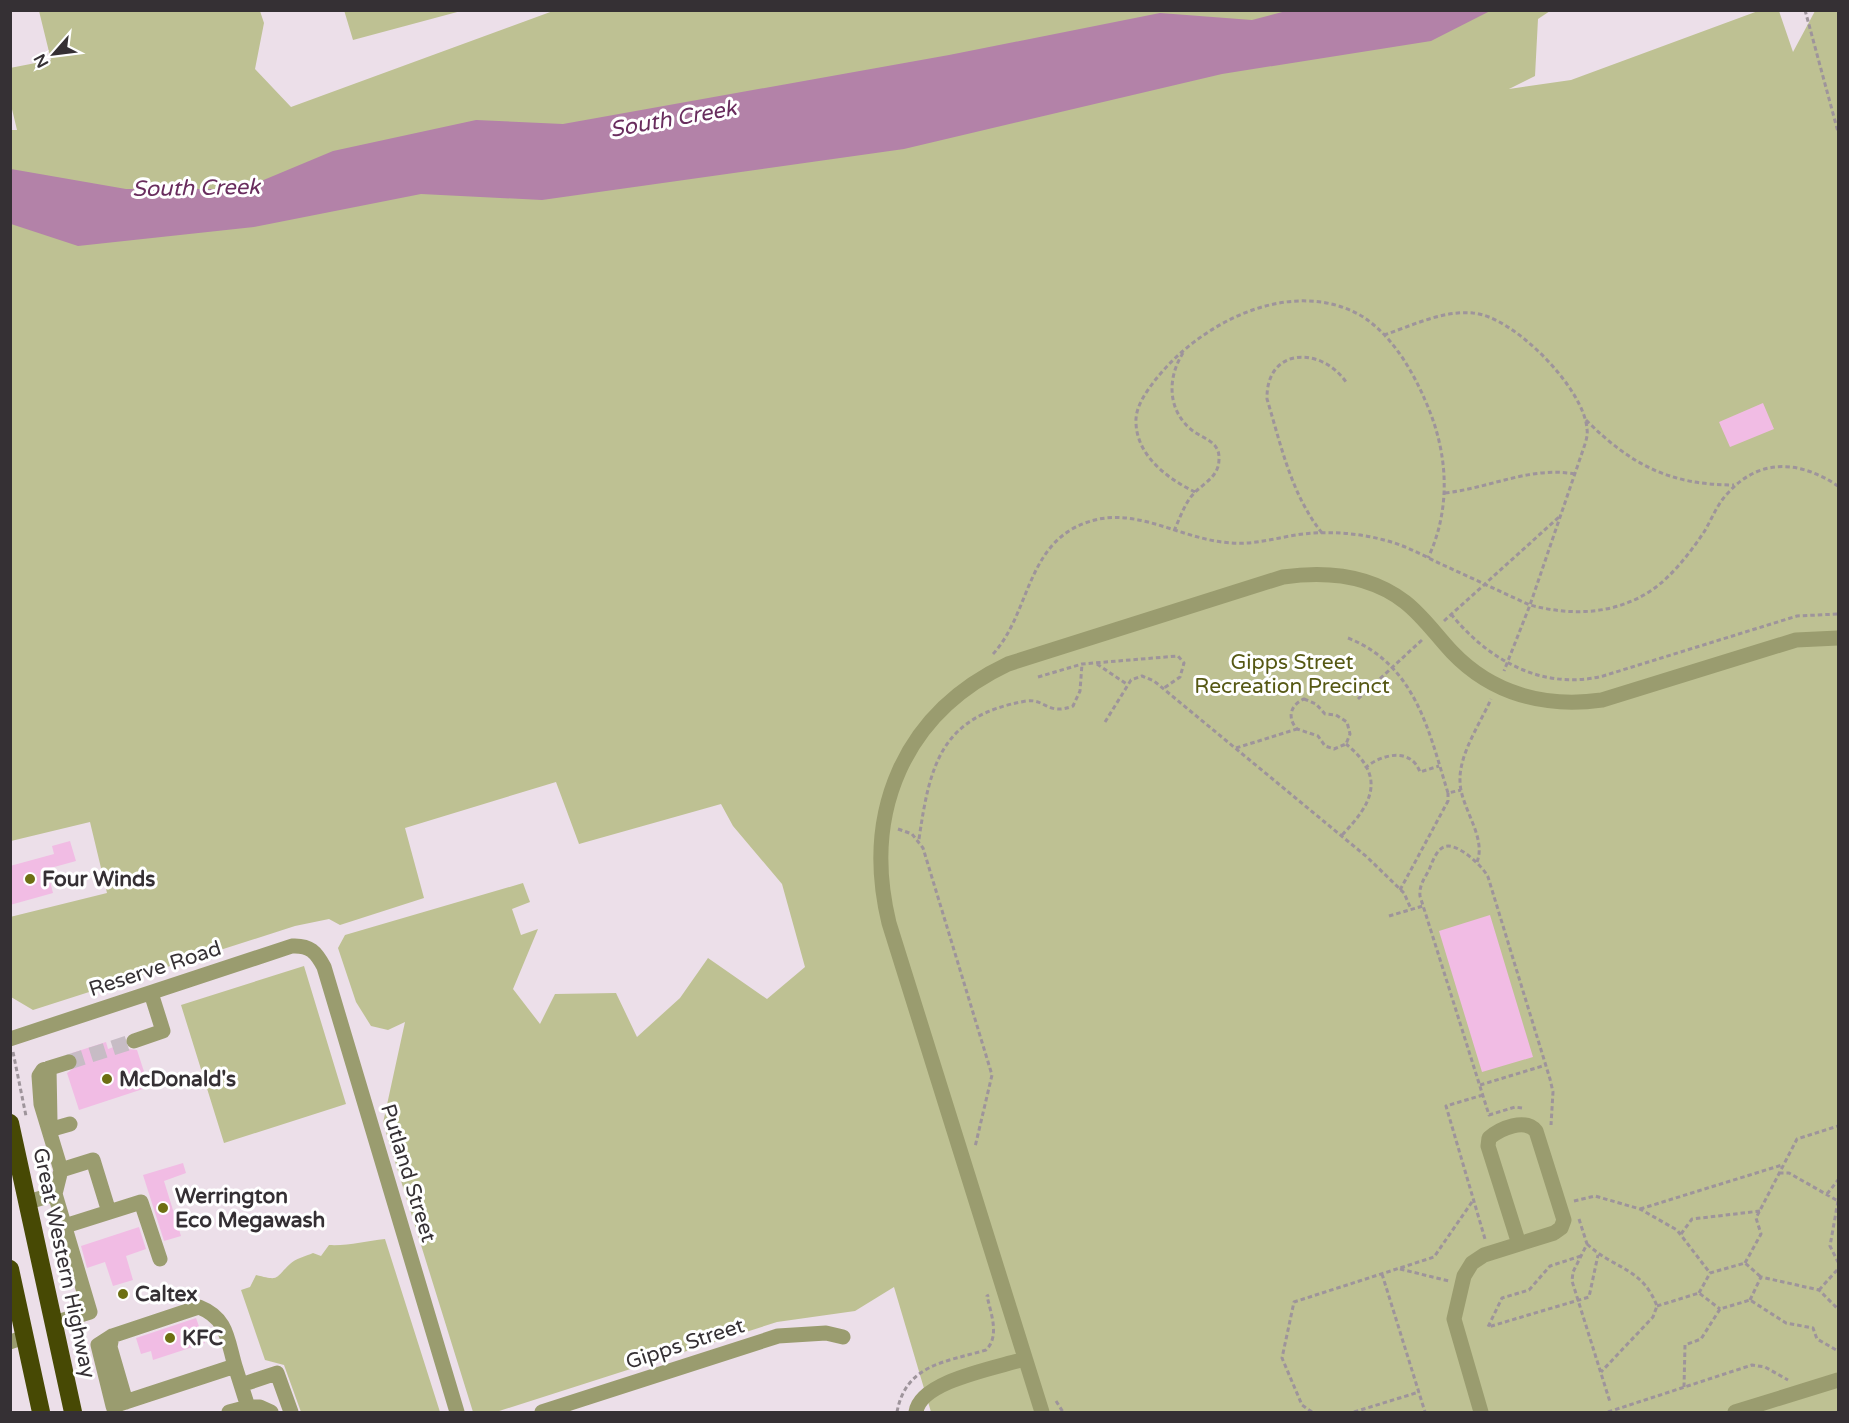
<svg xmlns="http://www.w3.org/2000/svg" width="1849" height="1423" font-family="'Varela Round',sans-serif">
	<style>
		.green { fill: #bec193 }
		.water { fill: #b382a8 }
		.building { fill: #f1bce4 }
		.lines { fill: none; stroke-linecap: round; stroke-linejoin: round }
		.minor-tunnel { stroke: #c7bcc5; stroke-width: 15; stroke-dasharray: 15 8; stroke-linecap: butt }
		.path { stroke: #9e949b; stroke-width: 3; stroke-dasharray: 4.5 3; stroke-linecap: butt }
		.minor { stroke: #9a9c6f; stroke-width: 15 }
		.highway { stroke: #474904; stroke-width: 18 }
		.poi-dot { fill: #6d6f13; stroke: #fff; stroke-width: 2 }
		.labels { text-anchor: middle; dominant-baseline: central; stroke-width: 6; stroke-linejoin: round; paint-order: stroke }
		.park-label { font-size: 21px; fill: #565814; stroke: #fff }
		.poi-label { font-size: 21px; font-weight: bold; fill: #353034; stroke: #fff; text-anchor: start }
		.street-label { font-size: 21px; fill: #353034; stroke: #fff }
		.water-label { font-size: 22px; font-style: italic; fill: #692d5e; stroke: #fff }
	</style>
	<rect width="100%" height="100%" fill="#ecdfe9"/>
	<!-- green -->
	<path class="green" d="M 344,10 L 461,10 L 461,11 L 353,40 Z
		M 39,11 L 260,11 L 264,23 L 255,69 L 291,107 L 553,11 L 1550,11 L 1538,19 L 1535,76 L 1509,89 L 1571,80 L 1758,11 L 1779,11 L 1793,52 L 1815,11 L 1838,11 L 1838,1412 L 931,1412 L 894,1287 L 855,1311 L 777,1322 L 496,1412 L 473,1412 L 383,1123 L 405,1022 L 388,1030 L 371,1026 L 356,1002 L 338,948 L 345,935 L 523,883 L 530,902 L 512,909 L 521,935 L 538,929 L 513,989 L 540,1024 L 555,994 L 616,993 L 637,1037 L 680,998 L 708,958 L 767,999 L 805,967 L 782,884 L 733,826 L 721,804 L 579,844 L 556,782 L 405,828 L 424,898 L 340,925 L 329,919 L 295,926 L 33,1010 L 11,997 L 10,917 L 107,893 L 90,822 L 11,841 L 11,130 L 17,130 L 11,105 L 10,68 L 51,60 Z
		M 304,966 L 346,1104 L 224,1143 L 181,1005 Z
		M 385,1239 L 440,1412 L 301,1412 L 284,1365 L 265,1360 L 241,1290 L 250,1287 L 256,1275 C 280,1281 274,1279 290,1264 C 295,1259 306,1256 313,1253 L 321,1256 L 329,1245 C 348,1246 366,1241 385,1239 Z"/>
	<!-- water -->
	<path class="water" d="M 1286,11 L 1490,11 L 1431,41 L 1222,74 L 904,149 L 542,200 L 421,194 L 254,227 L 78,246 L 11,224 L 11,169 L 126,189 L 242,189 L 333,151 L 476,120 L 563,124 L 949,55 L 1160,13 L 1252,20 Z"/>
	<!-- building -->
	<path class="building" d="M 1763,403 L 1774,429 L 1730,447 L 1719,422 Z
		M 70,841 L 76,861 L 47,869 L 53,893 L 10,905 L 10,866 L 54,854 L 52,846 Z
		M 1490,915 L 1533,1057 L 1482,1072 L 1439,931 Z
		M 106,1042 L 108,1049 L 125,1043 L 128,1049 L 137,1050 L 149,1087 L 79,1110 L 67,1073 L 78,1065 L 78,1059 L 72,1053 Z
		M 183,1163 L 186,1173 L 164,1181 L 181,1236 L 164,1241 L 143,1175 Z
		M 139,1227 L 146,1249 L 126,1256 L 133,1280 L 113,1286 L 105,1262 L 87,1268 L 81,1246 Z
		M 196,1318 L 205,1343 L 153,1360 L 151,1351 L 141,1354 L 136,1338 Z"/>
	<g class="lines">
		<!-- minor-tunnel -->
		<path class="minor-tunnel" d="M 69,1062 L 134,1041"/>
		<!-- path -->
		<path class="path" d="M 1805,10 L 1838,132
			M 1384,335 C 1411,326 1443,310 1473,313 C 1513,316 1584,388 1587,429 C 1588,435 1586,441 1584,447 L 1530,605 L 1504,671
			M 1586,420 C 1631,465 1670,485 1734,485
			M 1195,492 C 1168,479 1137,456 1136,423 C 1135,407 1146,392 1156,379 C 1199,325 1283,280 1352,311 C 1386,326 1411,367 1425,400 C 1448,451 1452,507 1428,558
			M 1445,493 C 1490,488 1530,466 1575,474
			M 1174,531 C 1179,520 1183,508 1190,498 C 1200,484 1219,479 1219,459 C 1220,442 1204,439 1193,431 C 1167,411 1167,378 1183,353
			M 1322,533 C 1291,494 1281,445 1267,399 C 1266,347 1321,346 1346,382
			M 1451,614 C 1488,660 1543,691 1603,676 L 1797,616 L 1838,614
			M 1444,621 L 1559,517
			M 1348,638 C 1416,665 1429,732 1448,793 L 1461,790
			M 993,654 C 1027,617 1026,556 1072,529 C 1128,498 1174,539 1231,543 C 1255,545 1279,537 1303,534 C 1330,531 1358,533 1384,540 C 1405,545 1424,556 1443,565 C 1472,578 1501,592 1530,605 C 1571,616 1615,615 1652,590 C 1672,576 1690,553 1704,532 C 1712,519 1717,504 1728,493 C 1760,457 1801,461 1838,486
			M 1097,664 L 1128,685
			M 1038,677 L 1082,664 L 1178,656 L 1184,663 L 1180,677 L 1164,688
			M 1304,699 L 1316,704 L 1325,714 L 1336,715 L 1347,722 L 1350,734 L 1346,744 L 1334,749 L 1325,746 L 1318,736 L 1297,729 C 1287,718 1290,705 1304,699 Z
			M 1358,699 L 1423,639
			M 1105,722 L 1131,680 L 1142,676 L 1154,681 L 1367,857 L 1404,893 L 1411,909
			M 1236,748 L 1297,729
			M 1365,768 C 1381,754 1411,747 1420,772 L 1439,766
			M 898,829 L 912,834 L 923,848 L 992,1075 L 975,1147
			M 1342,835 C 1372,804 1387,777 1346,744
			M 919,839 C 930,764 941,716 1026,701 C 1045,698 1047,716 1073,706 L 1080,691 L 1082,664
			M 1477,862 C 1487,837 1460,807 1460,781 C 1459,754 1480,724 1491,699
			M 1400,890 L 1448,801 L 1448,793
			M 1389,916 L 1423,906
			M 13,1052 L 26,1116
			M 1480,1085 L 1546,1065
			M 1483,1095 L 1446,1106 L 1485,1239
			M 1522,1108 L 1515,1107 L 1489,1115 L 1420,896 C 1419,886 1424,879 1429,870 C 1432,863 1436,850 1444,847 C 1456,841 1483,866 1488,877 L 1550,1079 L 1553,1092 L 1551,1125
			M 1779,1173 L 1789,1173 L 1838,1201
			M 1827,1194 L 1838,1180
			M 1574,1201 L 1595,1196 L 1640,1209 L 1677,1230 L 1710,1273
			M 1838,1201 L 1830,1246 L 1838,1262
			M 1640,1209 L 1782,1165
			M 1579,1219 L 1587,1244 L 1573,1272 L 1572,1281 L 1610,1402
			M 1681,1234 L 1692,1219 L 1760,1211
			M 1587,1244 C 1615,1270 1642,1267 1657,1306 L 1653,1317 L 1601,1372
			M 1581,1256 L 1550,1266 L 1529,1290 L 1502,1298 L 1488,1327 L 1589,1297 L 1598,1255
			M 1745,1263 L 1761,1234 L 1756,1218 L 1797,1139 L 1838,1126
			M 1400,1269 L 1449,1281
			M 1382,1274 L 1425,1412
			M 1819,1290 L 1838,1269
			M 1699,1293 L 1710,1273 L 1745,1263 L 1761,1277
			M 1750,1300 L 1761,1277 L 1819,1290 L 1838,1309
			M 1657,1306 L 1699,1293 L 1720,1309
			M 1684,1387 L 1685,1345 L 1701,1339 L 1720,1309 L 1750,1300 L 1786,1323 L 1813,1328 L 1817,1339 L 1838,1351
			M 1056,1401 L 1063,1412
			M 897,1412 C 906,1364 946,1362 986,1350 C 1000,1336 991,1314 987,1296 L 989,1295
			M 1312,1412 L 1302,1405 L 1282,1358 L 1294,1302 L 1434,1257 L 1474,1199
			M 1354,1412 L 1419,1392
			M 1608,1412 L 1752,1365 L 1765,1367 L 1788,1380"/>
		<!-- minor -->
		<path class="minor" d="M 10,1039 L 292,946 C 310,945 316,952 324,967 L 457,1412
			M 134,1041 L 163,1031 L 151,993
			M 49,1068 L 50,1122
			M 49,1130 L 70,1124
			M 61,1170 L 93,1160 L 109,1212
			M 55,1194 L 61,1170 L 41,1104 L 39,1076 L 43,1070 L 69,1062
			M 28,1202 L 55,1194 L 90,1312 L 54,1323
			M 65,1226 L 141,1202 L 160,1259
			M 112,1336 L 110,1347 L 126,1402
			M 10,1342 L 25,1337
			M 241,1385 L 277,1373 L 291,1412
			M 113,1406 L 98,1345 L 112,1336 L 199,1307 C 227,1318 227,1338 235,1366
			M 248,1407 L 260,1407 L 271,1412
			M 115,1412 L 113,1406 L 235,1366 L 248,1407 L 229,1412
			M 542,1412 L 778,1336 L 826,1333 L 843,1337
			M 916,1412 C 920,1381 996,1368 1024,1359
			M 1042,1412 L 889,923 C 862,812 904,713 1008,664 L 1283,577 C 1325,571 1369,574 1405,602 C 1423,616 1436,635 1452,652 C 1492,694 1545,708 1602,700 L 1796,640 L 1838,638
			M 1481,1412 L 1454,1319 L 1464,1276 L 1472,1263 L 1484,1255 L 1554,1233 L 1561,1228 L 1564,1220 L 1536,1131 C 1525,1118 1501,1128 1489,1138 L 1488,1146 L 1519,1244
			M 1735,1412 L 1838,1380"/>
		<!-- highway -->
		<path class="highway" d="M 10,1123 L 73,1412
			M 10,1269 L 41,1412"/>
	</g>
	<!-- markers -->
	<g class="poi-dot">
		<circle cx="30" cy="879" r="6"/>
		<circle cx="107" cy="1079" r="6"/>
		<circle cx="163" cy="1208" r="6"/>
		<circle cx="123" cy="1294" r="6"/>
		<circle cx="170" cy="1338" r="6"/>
	</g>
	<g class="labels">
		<!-- park labels -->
		<g class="park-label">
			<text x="1292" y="662">Gipps Street<tspan x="1292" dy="24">Recreation Precinct</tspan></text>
		</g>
		<!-- poi labels -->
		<g class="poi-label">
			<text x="42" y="879">Four Winds</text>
			<text x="119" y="1079">McDonald's</text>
			<text x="175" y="1196">Werrington<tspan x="175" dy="24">Eco Megawash</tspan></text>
			<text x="135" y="1294">Caltex</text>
			<text x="182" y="1338">KFC</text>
		</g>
		<!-- street labels -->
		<g class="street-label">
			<text transform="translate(155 969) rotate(-18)">Reserve Road</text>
			<text transform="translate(408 1173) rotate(73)">Putland Street</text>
			<text transform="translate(64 1263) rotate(78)">Great Western Highway</text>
			<text transform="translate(685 1344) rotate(-18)">Gipps Street</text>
		</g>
		<!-- water labels -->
		<g class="water-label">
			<text transform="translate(673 119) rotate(-10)">South Creek</text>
			<text transform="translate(196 188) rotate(-1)">South Creek</text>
		</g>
	</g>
	<!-- border -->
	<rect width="1849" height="1423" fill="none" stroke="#353034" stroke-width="24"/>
	<!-- north arrow -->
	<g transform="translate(54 54) rotate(242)" stroke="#ffffff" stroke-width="4.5" paint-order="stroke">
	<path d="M0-4.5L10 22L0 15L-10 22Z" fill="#353034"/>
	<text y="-9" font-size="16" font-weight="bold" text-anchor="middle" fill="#353034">N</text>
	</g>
</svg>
